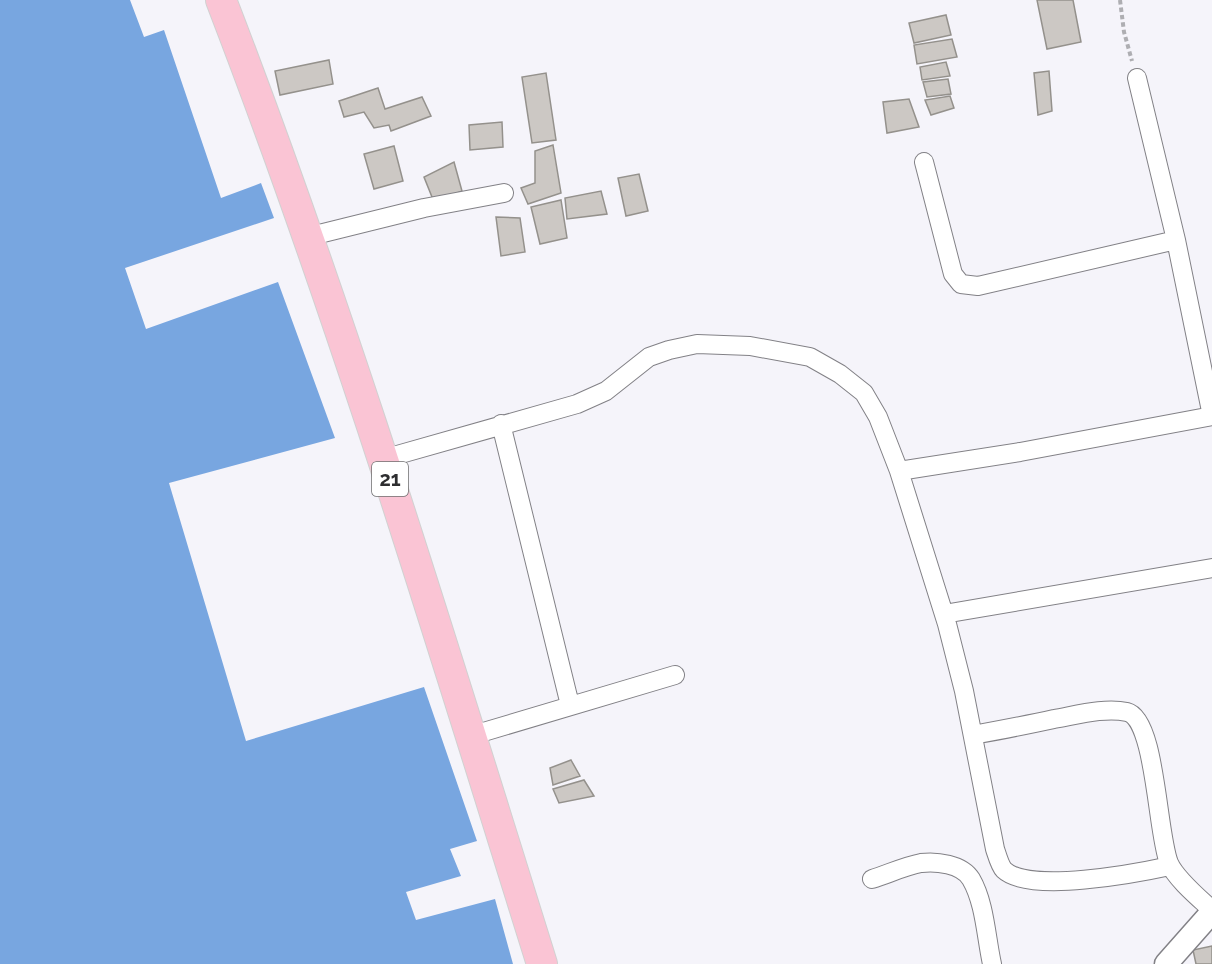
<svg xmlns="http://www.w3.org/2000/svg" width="1212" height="964" font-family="Raleway,sans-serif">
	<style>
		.water { fill: #78a6e0 }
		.building { fill: #ccc8c4; stroke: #94918c; stroke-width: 1.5 }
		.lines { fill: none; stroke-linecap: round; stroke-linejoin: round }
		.minor-casing { stroke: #828186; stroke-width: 20 }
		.tertiary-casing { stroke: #828186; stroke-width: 25 }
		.trunk-casing { stroke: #d1d1d1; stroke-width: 32 }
		.path { stroke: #aeaeb2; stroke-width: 4; stroke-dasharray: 4.5 3; stroke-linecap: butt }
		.minor { stroke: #fff; stroke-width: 18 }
		.tertiary { stroke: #fff; stroke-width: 22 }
		.trunk { stroke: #fac4d4; stroke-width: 30 }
		.labels { text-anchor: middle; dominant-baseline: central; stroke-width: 4.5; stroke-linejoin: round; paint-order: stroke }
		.shield { fill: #fff; stroke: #6d6d6e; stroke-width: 1.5 }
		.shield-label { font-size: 20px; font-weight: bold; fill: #2e2e30 }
	</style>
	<rect width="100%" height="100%" fill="#f5f4fa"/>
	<!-- water -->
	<path class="water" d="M 0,0 L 130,0 L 144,37 L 164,30 L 221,198 L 261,183 L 274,218 L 125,268 L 146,329 L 278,282 L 335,438 L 169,483 L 246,741 L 424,687 L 477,841 L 450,849 L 461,876 L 406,892 L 416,920 L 495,899 L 513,964 L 0,964 Z"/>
	<!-- building -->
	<path class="building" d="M 1037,0 L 1073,0 L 1081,42 L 1047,49 Z
		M 946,15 L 951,35 L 914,43 L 909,23 Z
		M 952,39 L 957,57 L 917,64 L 914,45 Z
		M 329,60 L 333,84 L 280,95 L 275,71 Z
		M 946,62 L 950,76 L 922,80 L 920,67 Z
		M 1049,71 L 1052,111 L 1038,115 L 1034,73 Z
		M 546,73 L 556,140 L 532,143 L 522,77 Z
		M 948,79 L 951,94 L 927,97 L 923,82 Z
		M 378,88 L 385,109 L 422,97 L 431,116 L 391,131 L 389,125 L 374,128 L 364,112 L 344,117 L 339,101 Z
		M 950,96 L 954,108 L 931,115 L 925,100 Z
		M 909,99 L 919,127 L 887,133 L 883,102 Z
		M 502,122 L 503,147 L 470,150 L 469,125 Z
		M 553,145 L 561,193 L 528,204 L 521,188 L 535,183 L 535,151 Z
		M 394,146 L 403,181 L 374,189 L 364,154 Z
		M 454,162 L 462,191 L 434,202 L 424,177 Z
		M 639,174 L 648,211 L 626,216 L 618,178 Z
		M 601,191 L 607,214 L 567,219 L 565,198 Z
		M 561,200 L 567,238 L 540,244 L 531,207 Z
		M 496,217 L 520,218 L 525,252 L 501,256 Z
		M 571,760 L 580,776 L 553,785 L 550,768 Z
		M 584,780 L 594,796 L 559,803 L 553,789 Z
		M 1212,946 L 1212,964 L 1196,964 L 1193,950 Z"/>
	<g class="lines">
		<!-- minor casing -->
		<g class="minor-casing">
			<path id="minor" d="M 924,162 L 953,274 L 961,284 L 978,286 L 1176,240
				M 307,237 L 424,208 L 504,193
				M 501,424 L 570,705
				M 383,459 L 577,404 L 606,391 L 649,357 L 669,350 L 697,344 L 750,346 L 810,357 L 840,374 L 864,393 L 878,417 L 899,471 L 947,624 L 964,691 L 995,849 C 997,855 1000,866 1004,870 C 1029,894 1138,873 1170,866
				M 899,471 L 1020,452 L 1212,416 L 1176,240 L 1137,78
				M 944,614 L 1212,568
				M 973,735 C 1000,730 1027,725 1054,719 C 1077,715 1105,707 1127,712 C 1156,719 1157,834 1169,863 C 1176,879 1199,898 1212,910
				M 470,736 L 675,675
				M 872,879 C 888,874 905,866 921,863 C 936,861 962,864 971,879 C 985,903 986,937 992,964"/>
		</g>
		<!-- tertiary casing -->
		<g class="tertiary-casing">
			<path id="tertiary" d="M 1166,964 L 1212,912"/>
		</g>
		<!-- trunk casing -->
		<g class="trunk-casing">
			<path id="trunk" d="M 221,0 C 343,316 441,641 542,964"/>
		</g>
		<!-- path -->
		<path class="path" d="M 1120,0 L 1124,32 L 1132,61"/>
		<!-- minor -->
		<use href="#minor" class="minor"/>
		<!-- tertiary -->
		<use href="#tertiary" class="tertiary"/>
		<!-- trunk -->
		<use href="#trunk" class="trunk"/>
	</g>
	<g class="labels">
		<!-- shield labels -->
		<rect class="shield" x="372" y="462" width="36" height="34" rx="4.5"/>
		<g class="shield-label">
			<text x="390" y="479">21</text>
		</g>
	</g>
</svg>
